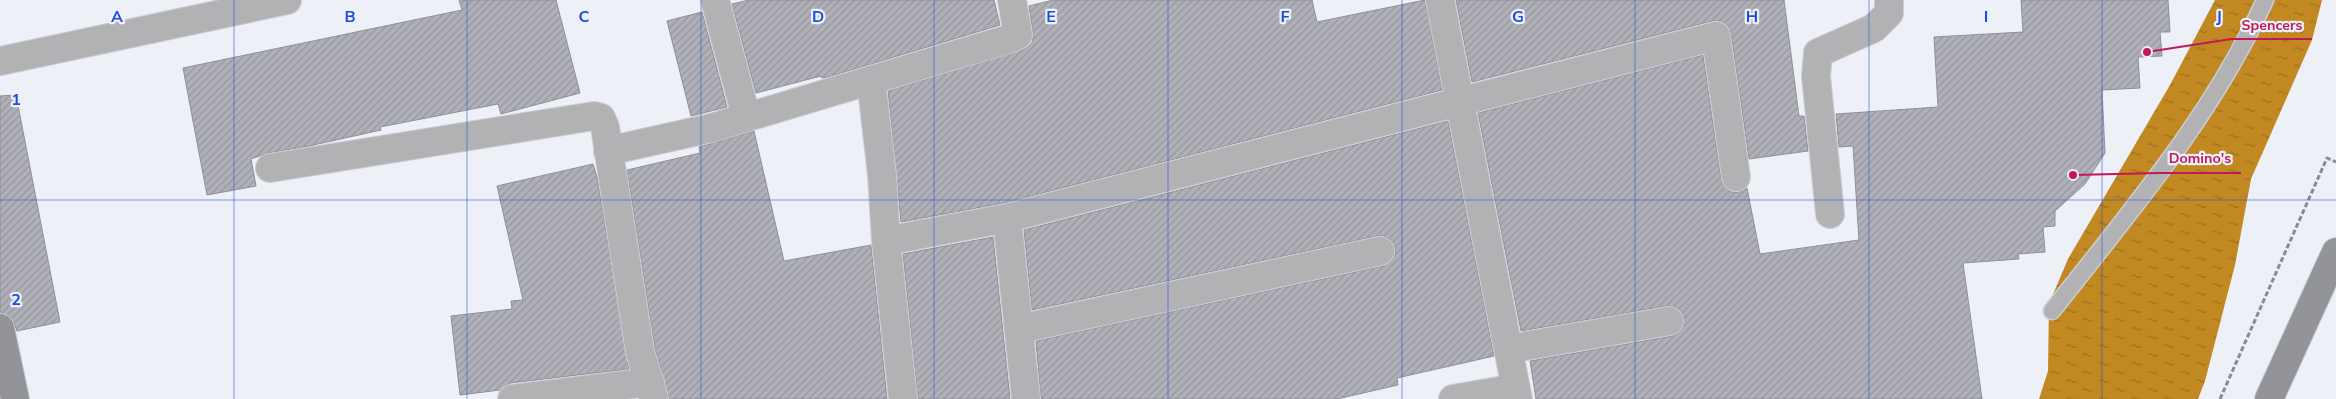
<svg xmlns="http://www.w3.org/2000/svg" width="2336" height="399" font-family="Mulish,sans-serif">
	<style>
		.water { fill: url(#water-ripples) }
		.building { fill: url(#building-hatch); stroke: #8f9097 }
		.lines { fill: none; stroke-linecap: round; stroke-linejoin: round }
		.lane-casing { stroke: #cbcdd3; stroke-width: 19 }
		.street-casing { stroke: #cbcdd3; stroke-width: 30 }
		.secondary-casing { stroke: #cbcdd3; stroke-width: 30 }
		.path { stroke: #8a8b91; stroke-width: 3; stroke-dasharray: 5 2.5; stroke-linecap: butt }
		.lane { stroke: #b2b2b5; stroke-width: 16 }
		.street { stroke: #b2b2b5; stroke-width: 28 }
		.secondary { stroke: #939499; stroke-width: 28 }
		.grid { fill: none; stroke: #1d4ed8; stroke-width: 1; stroke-opacity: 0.55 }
		.grid-label { font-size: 16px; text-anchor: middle; font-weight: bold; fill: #1d4ed8; stroke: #eef0f7; stroke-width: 4.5; stroke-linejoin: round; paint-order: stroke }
		.leader { fill: none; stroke: #c2185b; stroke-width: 2 }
		.callout-dot { fill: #c2185b; stroke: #eef0f7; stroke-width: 2 }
		.callout-label { font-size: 14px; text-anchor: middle; font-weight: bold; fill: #c2185b; stroke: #eef0f7; stroke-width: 4.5; stroke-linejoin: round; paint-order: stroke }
	</style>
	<defs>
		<pattern id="water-ripples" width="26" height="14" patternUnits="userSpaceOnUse" patternTransform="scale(1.25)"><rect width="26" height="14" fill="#c28923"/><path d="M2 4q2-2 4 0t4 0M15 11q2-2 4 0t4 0" fill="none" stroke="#9c6f1d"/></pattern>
		<pattern id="building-hatch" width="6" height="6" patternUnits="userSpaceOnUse" patternTransform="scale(1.25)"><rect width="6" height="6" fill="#b0b1b8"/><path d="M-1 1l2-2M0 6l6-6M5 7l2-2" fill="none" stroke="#96979d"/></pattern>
	</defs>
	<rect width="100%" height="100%" fill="#eef0f7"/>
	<!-- water -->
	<path class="water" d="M 2215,0 L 2322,0 L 2312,40 L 2251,179 L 2235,265 L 2205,381 L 2198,399 L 2039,399 L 2048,371 L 2049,304 L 2068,259 L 2170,85 Z"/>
	<!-- building -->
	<path class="building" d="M 459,0 L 556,0 L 580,93 L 501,114 L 498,104 L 380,127 L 381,130 L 309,146 L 268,153 L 251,159 L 256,186 L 207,195 L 183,68 L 462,10 Z
		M 749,0 L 994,0 L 1000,25 L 828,77 L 822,78 L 821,76 L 756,93 L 732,4 Z
		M 1053,0 L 1312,0 L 1317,22 L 1425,0 L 1442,90 L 1004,203 L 901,222 L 888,91 L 1025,49 L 1032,43 L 1033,33 L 1029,6 Z
		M 1456,0 L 1784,0 L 1799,116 L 1804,116 L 1808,151 L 1749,159 L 1731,34 L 1728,26 L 1721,21 L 1712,21 L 1472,82 Z
		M 2021,0 L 2168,0 L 2170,32 L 2160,32 L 2162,56 L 2138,57 L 2140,88 L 2102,90 L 2105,153 L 2085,184 L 2055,211 L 2055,226 L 2043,227 L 2045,252 L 2018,254 L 2019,259 L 1963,263 L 1982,399 L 1536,399 L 1530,361 L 1672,336 L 1679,333 L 1683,327 L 1684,318 L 1681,311 L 1675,307 L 1666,306 L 1521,331 L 1478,113 L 1703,55 L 1721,179 L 1724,187 L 1731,192 L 1739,192 L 1747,188 L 1760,254 L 1859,240 L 1853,146 L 1839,147 L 1836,114 L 1938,107 L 1934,37 L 2023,32 Z
		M 702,12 L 727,107 L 691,116 L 667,21 Z
		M 16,95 L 60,322 L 17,331 L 12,318 L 1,313 L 0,310 L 0,96 Z
		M 1448,121 L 1494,356 L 1397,378 L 1398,385 L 1337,399 L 1041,399 L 1036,341 L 1383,266 L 1391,262 L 1395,255 L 1395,248 L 1391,240 L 1384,236 L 1377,236 L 1032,310 L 1024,230 Z
		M 754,131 L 784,261 L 871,245 L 887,399 L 669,399 L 655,349 L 627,170 L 700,153 L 699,147 Z
		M 593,164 L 597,177 L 629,369 L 510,383 L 500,390 L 460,395 L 451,316 L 512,309 L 511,301 L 523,300 L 497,186 Z
		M 993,237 L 1010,399 L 918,399 L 903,254 Z"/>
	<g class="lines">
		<!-- lane casing -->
		<g class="lane-casing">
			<path id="lane" d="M 2052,311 C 2129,213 2213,115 2265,0"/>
		</g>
		<!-- street casing -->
		<g class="street-casing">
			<path id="street" d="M 715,0 L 746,116
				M 1440,0 L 1518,399
				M 0,61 L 287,0
				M 871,80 L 882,175 L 886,241
				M 608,151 L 711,128 L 1012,38 L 1018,35 L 1012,0
				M 270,168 L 594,116 L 601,118 L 605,127 L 640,352 L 654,399
				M 1830,214 L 1816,76 L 1818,53 L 1874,28 L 1889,13 L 1889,0
				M 1007,218 L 1026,399
				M 1019,329 L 1380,251
				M 1508,349 L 1669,321
				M 512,399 L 650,382
				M 903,399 L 886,241 L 1007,218 L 1716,36 L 1736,177
				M 1453,399 L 1516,388"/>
		</g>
		<!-- secondary casing -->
		<g class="secondary-casing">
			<path id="secondary" d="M 0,328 L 15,399
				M 2269,399 L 2336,252"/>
		</g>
		<!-- path -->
		<path class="path" d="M 2220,399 L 2327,158 L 2336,162"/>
		<!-- lane -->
		<use href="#lane" class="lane"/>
		<!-- street -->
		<use href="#street" class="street"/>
		<!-- secondary -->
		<use href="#secondary" class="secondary"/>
	</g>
	<!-- grid -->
	<path class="grid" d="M 234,0 L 234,399M 467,0 L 467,399M 701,0 L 701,399M 934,0 L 934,399M 1168,0 L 1168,399M 1402,0 L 1402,399M 1635,0 L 1635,399M 1869,0 L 1869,399M 2102,0 L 2102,399M 0,200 L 2336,200"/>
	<g class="grid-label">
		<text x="117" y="22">A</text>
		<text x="350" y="22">B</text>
		<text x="584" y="22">C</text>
		<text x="818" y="22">D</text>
		<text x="1051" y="22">E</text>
		<text x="1285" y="22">F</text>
		<text x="1518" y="22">G</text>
		<text x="1752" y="22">H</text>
		<text x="1986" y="22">I</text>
		<text x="2219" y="22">J</text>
		<text x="16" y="105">1</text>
		<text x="16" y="305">2</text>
	</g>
	<!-- callouts -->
	<path class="leader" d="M2147 52L2231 39H2312M2073 175L2159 173H2241"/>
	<g class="callout-dot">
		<circle cx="2147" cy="52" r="5"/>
		<circle cx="2073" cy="175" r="5"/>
	</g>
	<g class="callout-label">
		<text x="2272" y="30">Spencers</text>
		<text x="2200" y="163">Domino's</text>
	</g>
</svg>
